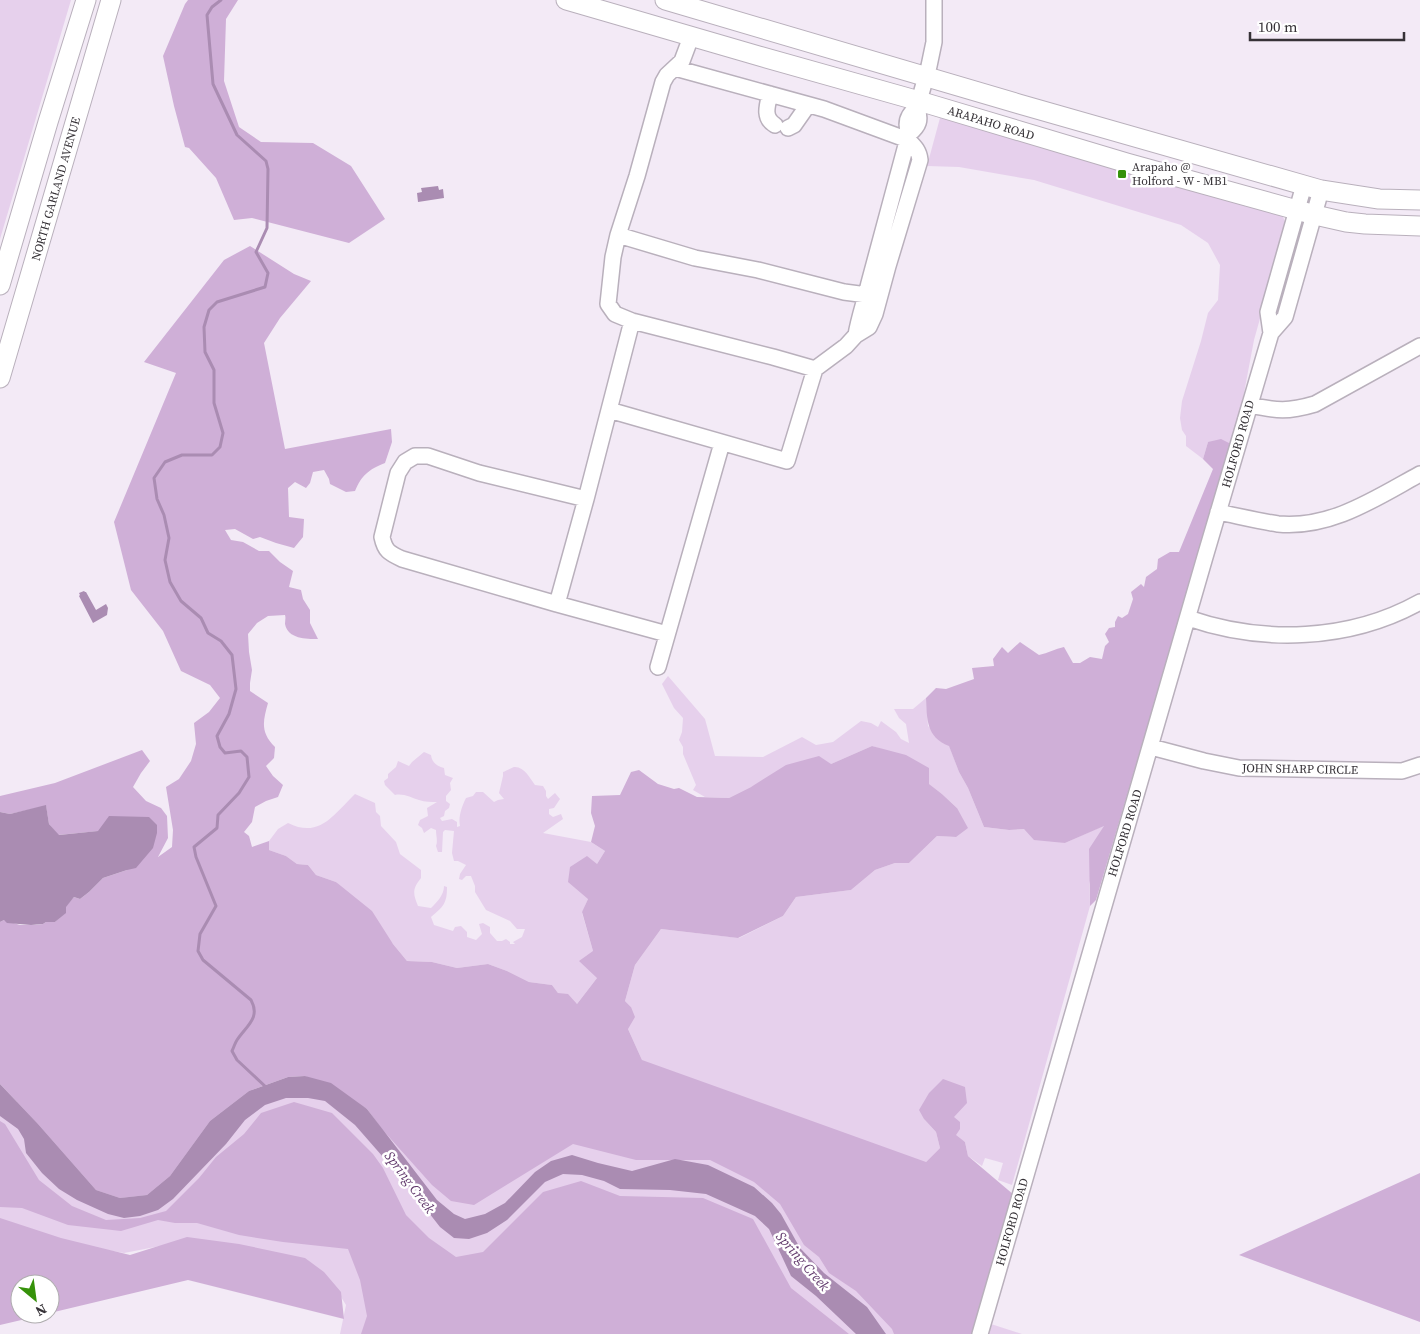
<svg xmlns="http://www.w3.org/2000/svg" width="1420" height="1334" font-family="'Source Serif 4',serif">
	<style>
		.green { fill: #e6d0ec }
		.forest { fill: #cfafd7 }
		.water { fill: #aa8cb2 }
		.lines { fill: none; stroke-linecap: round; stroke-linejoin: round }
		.stream { stroke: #aa8cb2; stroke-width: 3 }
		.minor-casing { stroke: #b9b0bc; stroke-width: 18 }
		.major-casing { stroke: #b9b0bc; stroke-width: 21 }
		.minor { stroke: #fff; stroke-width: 15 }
		.major { stroke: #fff; stroke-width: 19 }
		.poi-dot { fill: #36920a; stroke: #fff; stroke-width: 2 }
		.labels { text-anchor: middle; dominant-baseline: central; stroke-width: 5; stroke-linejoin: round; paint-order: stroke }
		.street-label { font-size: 12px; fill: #363237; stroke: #fff }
		.poi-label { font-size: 12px; fill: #363237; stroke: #fff; text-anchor: start }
		.water-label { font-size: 14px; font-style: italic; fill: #60386b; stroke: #fff }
	</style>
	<rect width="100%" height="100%" fill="#f3eaf6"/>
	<!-- green -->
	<path class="green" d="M 0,0 L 71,0 L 0,239 Z
		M 940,118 L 1025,139 L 1281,214 L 1284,219 L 1286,226 L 1254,340 L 1244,393 L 1231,444 L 1208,442 L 1203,459 L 1186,446 L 1186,436 L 1182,430 L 1180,418 L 1182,401 L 1201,341 L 1208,313 L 1218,300 L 1220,265 L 1208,243 L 1181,225 L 1034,180 L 959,167 L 927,166 Z
		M 668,676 L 705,719 L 715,756 L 763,757 L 802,737 L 816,745 L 833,742 L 861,721 L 871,723 L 878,727 L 881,721 L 896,732 L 901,739 L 909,743 L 906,724 L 899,718 L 894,709 L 913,709 L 926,698 L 928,726 L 949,745 L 959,772 L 968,788 L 984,827 L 1009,830 L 1024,829 L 1065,843 L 1105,825 L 1089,884 L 1090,906 L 1012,1185 L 998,1180 L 1003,1163 L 985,1158 L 982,1166 L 968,1156 L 965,1142 L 924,1119 L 936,1132 L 940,1148 L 926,1162 L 1010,1192 L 968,1334 L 340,1334 L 346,1305 L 333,1284 L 186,1241 L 124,1253 L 61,1242 L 0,1224 L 0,1103 L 269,1089 L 325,1098 L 377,1141 L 424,980 L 642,1060 L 628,1029 L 631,1007 L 625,1001 L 635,965 L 661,929 L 739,938 L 783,916 L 796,897 L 851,890 L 875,870 L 895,863 L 909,863 L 937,836 L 956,837 L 957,808 L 942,794 L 881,749 L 872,746 L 831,764 L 751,787 L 729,798 L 705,797 L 693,790 L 696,785 L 683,754 L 683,747 L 679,740 L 682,732 L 683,718 L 674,708 L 662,684 Z
		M 424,752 L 431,755 C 432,763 437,766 444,768 L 445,775 L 453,778 L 450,783 L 451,790 L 446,796 L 446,801 L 450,804 L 449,808 L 445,811 L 444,816 L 440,818 L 442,821 L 452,819 L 457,822 L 457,827 L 460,826 C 458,817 462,806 466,798 L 473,796 L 476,792 L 483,792 L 494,802 L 498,800 L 504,799 L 499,793 L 503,776 L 503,772 C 506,771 511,768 514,767 C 524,766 530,778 535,785 L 543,786 L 546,791 L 546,796 L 548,799 L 555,793 L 560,799 L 554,808 L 549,809 L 549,814 L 553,817 L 561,814 L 563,819 L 543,833 L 591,842 L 605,851 L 597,864 L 588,899 L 582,913 L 593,951 L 597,978 L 577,1004 L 558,993 L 552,985 L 529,982 L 507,971 L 488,964 L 457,968 L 432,962 L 407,961 L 393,944 L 336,882 L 316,875 L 308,865 L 297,864 L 286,856 L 269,850 L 269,841 L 278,829 L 288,823 C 320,839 334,814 355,794 L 375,803 L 376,812 L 380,816 L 381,826 L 396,842 L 400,854 L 421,870 L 421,878 C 412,889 413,894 418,906 L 431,908 C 437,902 444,895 444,886 L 447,887 C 447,903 444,906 431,917 L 434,925 L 453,931 L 455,927 L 461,926 L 467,932 L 467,937 L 476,940 L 482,934 L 479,924 L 483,923 L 490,927 L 490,933 L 497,941 L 502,941 L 506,939 L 510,942 L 510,944 L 515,944 L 513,942 L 522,937 L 525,929 L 517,929 L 510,921 L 486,910 L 475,892 L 475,886 L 471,876 L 466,876 L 462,880 L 459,879 L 460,874 L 466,865 L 458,861 L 454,861 L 452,853 L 454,831 L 445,830 L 443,832 L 442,852 L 438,852 L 436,846 C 438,841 436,836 436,830 L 431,828 L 424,833 L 422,828 L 418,825 L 420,820 L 428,816 L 427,808 L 437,802 C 431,802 425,802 419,800 C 412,798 403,793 395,795 L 385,785 L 384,781 L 388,778 L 388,774 L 396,767 L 398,761 L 409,766 L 412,762 Z
		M 991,1324 L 1022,1334 L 988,1334 Z"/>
	<!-- forest -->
	<path class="forest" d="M 188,0 L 238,0 L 226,19 L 224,81 L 239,127 L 261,142 L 313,143 L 351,166 L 385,219 L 349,243 L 252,218 L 234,220 L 216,178 L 189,148 L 185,147 L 174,106 L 163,56 L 185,4 Z
		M 250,246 L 294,274 L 311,281 L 280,318 L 264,343 L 285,449 L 391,429 L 392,442 L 385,463 C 368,470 362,475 355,491 L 346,492 L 330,484 L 329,479 L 324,470 L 313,472 L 310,483 L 306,488 L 295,482 L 288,488 L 289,517 L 304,519 L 303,537 L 294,548 L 276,543 L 260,537 L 253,539 L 235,529 L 225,530 L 231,540 L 243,542 L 259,551 L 269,551 L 280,562 L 293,571 L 289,587 L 301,590 L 303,599 L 310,610 L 310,623 L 318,639 C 306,639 288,639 285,624 C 285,621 286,618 285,615 L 268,616 L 257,623 L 248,634 L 249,652 L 252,670 L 250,683 L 250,691 L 268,703 C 263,721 260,732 275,747 L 274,758 L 266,766 L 273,776 L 283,785 L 278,797 L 266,801 L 255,807 L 252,822 L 244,832 L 249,836 L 252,847 L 269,841 L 269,850 L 286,856 L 297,864 L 308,865 L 316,875 L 336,882 L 372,911 L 393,944 L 407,961 L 432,962 L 457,968 L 488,964 L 507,971 L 529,982 L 552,985 L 558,993 L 568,994 L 577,1004 L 597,978 L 579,961 L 593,951 L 582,912 L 588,899 L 568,882 L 570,867 L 587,856 L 597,864 L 605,851 L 591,842 L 595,826 L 591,813 L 592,796 L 620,795 L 631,772 L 639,770 L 658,784 L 674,789 L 679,788 L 697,797 L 729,798 L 751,787 L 786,765 L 819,756 L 831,764 L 872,746 L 906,755 L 929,768 L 929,784 L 942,794 L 957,808 L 968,828 L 956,837 L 937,836 L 909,863 L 895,863 L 875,870 L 851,890 L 796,897 L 783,916 L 738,938 L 661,929 L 635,965 L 625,1001 L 631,1007 L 635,1017 L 628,1029 L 642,1060 L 926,1162 L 940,1148 L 936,1132 L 924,1119 L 919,1110 L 929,1093 L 943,1079 L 965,1087 L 967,1103 L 954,1117 L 960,1122 L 960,1129 L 956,1135 L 965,1142 L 968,1156 L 1014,1195 L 972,1334 L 894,1334 L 892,1329 L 856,1291 L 829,1273 L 819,1257 L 804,1245 L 780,1204 L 754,1182 L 710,1160 L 636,1160 L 573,1144 L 474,1205 L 451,1201 L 432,1185 L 381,1128 L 367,1109 L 305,1076 L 288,1077 L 249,1091 L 210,1121 L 170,1176 L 147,1195 L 120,1198 L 96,1190 L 38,1124 L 0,1084 L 0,922 L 4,920 L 20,925 L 36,925 L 43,924 L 46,922 L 55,922 L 65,913 L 65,907 L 74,897 L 80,899 L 89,892 L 103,878 L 127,870 L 99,831 L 58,835 L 49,824 L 46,806 L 10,814 L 0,812 L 0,796 L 55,783 L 142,750 L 150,761 L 141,773 L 133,787 L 146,801 L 161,808 L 167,816 L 168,838 L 158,857 L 172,847 L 173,830 L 166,787 L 179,779 L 191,761 L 196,744 L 194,723 L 209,712 L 220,698 L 210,685 L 181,671 L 163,631 L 131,590 L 114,522 L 176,373 L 144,362 L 224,260 Z
		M 1221,439 L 1231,444 L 1096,900 L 1090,906 L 1089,849 L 1104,826 L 1065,843 L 1034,840 L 1024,829 L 1009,830 L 984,827 L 968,788 L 959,772 L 949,746 C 926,737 927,719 926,698 L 936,688 L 946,689 L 974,679 L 972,668 L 994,666 L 993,659 L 1002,647 L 1008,653 L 1020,642 L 1039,655 C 1048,653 1055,649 1064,647 L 1073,663 L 1080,663 L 1090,657 L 1102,659 L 1105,646 L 1109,642 L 1105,634 L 1109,628 L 1115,627 L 1115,622 L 1118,616 L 1122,618 L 1128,614 L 1133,599 L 1131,592 L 1141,584 L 1144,587 L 1146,577 L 1157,569 L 1158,559 L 1170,552 L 1179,552 L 1213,469 L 1203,459 L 1208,442 Z
		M 294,1102 L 332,1113 L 373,1154 L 383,1168 L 406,1215 L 429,1238 L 456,1257 L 483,1252 L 543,1192 L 581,1181 L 620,1196 L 703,1198 L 753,1219 L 791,1288 L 849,1334 L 361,1334 L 367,1316 L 360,1280 L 348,1249 L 283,1242 L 239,1235 L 197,1223 L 175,1223 L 158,1220 L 121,1231 L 68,1225 L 22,1208 L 0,1207 L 0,1121 L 5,1124 L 39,1180 L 72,1206 L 106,1220 L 140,1218 L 166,1211 L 199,1178 L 216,1157 L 244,1134 L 261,1113 Z
		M 1420,1173 L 1420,1322 L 1239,1255 Z
		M 0,1218 L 61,1238 L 130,1255 L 187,1237 L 239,1244 L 305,1258 L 324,1272 L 341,1292 L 344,1319 L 188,1280 L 50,1313 L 50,1284 L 20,1284 L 20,1314 L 47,1314 L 0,1325 Z"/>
	<!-- water -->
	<path class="water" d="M 438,186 L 439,190 L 443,189 L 444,198 L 418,202 L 417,193 L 422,192 L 421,188 Z
		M 84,591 L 85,592 L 86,592 L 96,610 L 106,604 L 108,608 L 107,615 L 93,623 L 79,596 L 80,595 L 79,593 Z
		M 46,805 L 49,824 L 59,835 L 98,831 L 109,816 L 149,817 L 157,825 L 157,833 L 153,848 L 136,868 L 127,870 L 103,878 L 89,892 L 80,899 L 74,897 L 66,907 L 66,913 L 55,922 L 46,922 L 43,924 L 31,925 L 7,923 L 4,920 L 0,922 L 0,812 L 10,814 Z
		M 305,1076 L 331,1083 L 367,1109 L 437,1200 L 454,1214 L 465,1219 L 485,1214 L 505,1203 L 535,1172 L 551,1161 L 572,1155 L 598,1163 L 632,1171 L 675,1159 L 708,1165 L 754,1187 L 772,1203 L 781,1214 L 800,1248 L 824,1273 L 867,1307 L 886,1334 L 856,1334 L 816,1296 L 791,1276 L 769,1229 L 755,1216 L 706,1194 L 670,1190 L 620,1189 L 604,1181 L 582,1175 L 563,1174 L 545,1182 L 507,1220 L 487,1233 L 469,1239 L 454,1238 L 440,1227 L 404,1181 L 355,1125 L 325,1101 L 308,1098 L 286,1098 L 265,1105 L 245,1120 L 226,1144 L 173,1199 L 158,1210 L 140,1216 L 124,1218 L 108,1214 L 77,1200 L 59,1189 L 42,1173 L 26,1153 L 24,1139 L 18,1129 L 0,1116 L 0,1084 L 38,1124 L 96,1190 L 120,1198 L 147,1195 L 170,1176 L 210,1121 L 249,1091 L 288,1077 Z"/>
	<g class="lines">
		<!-- stream -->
		<path class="stream" d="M 221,0 L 212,7 L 207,15 L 213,84 L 237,135 L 266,161 L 268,169 L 267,228 L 256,252 L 268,273 L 265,287 L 217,302 L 209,310 L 204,327 L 205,352 L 214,370 L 214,403 L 223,433 L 220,447 L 212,455 L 182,455 L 165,462 L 154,478 L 157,499 L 164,515 L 169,538 L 165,560 L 170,582 L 181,601 L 201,618 L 208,633 L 221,641 L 232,655 L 236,689 L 229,714 L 217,736 L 220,747 L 225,753 L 241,751 L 247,757 L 249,777 L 239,793 L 218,815 L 217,828 L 194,847 L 196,857 L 216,906 L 200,934 L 198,951 L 203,960 L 251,1000 C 261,1018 246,1026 237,1040 C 235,1043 234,1047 232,1051 L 237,1060 L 267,1088"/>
		<!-- minor casing -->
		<g class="minor-casing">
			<path id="minor" d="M 691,37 L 682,61 L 667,75 L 663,82 L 637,176 L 618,235 L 695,258 L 758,270 L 844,292 L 867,295 L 879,298
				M 770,94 C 767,106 763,118 775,125
				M 919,101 L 929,66 L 934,42 L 934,0
				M 788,128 L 794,125 L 808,105
				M 618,235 L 613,257 L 608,304 L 615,314 L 632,321 L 773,357 L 815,369 L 846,346 L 856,335 L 869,327 L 875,314 L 888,266 L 920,160 C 919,150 914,146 908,140 L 824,109 L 675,68
				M 1271,333 L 1285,317 L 1321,190
				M 856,335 C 859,317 865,301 869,283 C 882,233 896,184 909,134 C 905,123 907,115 917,108 C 921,120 919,126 909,134
				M 1250,405 C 1277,411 1288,412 1315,404 L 1420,346
				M 609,410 L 787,461 L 815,369
				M 586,499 L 557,604 L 402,559 C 389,553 385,551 382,537 L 398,473 L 405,462 L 415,456 L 428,456 L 479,473 L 586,499 L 632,321
				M 1218,512 C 1238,516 1258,521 1278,524 C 1331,529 1376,498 1420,474
				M 557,604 L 667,634
				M 1188,618 C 1263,644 1350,641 1420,602
				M 658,667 L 722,443
				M 1151,747 L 1204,761 L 1239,768 L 1402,771 L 1420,765
				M 980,1334 C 1077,1000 1172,666 1271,333 L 1268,312 L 1304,185"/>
		</g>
		<!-- major casing -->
		<g class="major-casing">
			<path id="major" d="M 566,0 L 759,56 L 919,101 L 1127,163 L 1315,215 L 1346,222 L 1365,224 L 1420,226
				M 665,0 L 1019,104 L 1321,190 L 1379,199 L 1420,200
				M 0,285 L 48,122 L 86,0
				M 0,378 L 111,0"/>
		</g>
		<!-- minor -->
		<use href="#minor" class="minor"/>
		<!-- major -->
		<use href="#major" class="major"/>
	</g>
	<!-- markers -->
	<rect class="poi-dot" x="1117" y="169" width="10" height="10" rx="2.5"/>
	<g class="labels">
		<!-- street labels -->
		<g class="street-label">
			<text transform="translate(991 123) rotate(17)">ARAPAHO ROAD</text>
			<text transform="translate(56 189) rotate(-74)">NORTH GARLAND AVENUE</text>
			<text transform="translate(1238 444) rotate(-74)">HOLFORD ROAD</text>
			<text transform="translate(1300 769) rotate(1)">JOHN SHARP CIRCLE</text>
			<text transform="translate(1125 833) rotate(-73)">HOLFORD ROAD</text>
			<text transform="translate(1012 1222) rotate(-74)">HOLFORD ROAD</text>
		</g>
		<!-- poi labels -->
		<g class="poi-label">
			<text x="1132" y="167">Arapaho @<tspan x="1132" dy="14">Holford - W - MB1</tspan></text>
		</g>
		<!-- water labels -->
		<g class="water-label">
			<text transform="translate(410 1182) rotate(53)">Spring Creek</text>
			<text transform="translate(803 1261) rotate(49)">Spring Creek</text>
		</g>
	</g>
	<!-- north arrow -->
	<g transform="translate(35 1299) rotate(151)"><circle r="24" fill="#ffffff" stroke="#afadaf"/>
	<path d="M0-4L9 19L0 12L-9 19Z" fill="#36920a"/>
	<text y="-8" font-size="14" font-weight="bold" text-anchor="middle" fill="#363237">N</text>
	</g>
	<!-- scale -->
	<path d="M1250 32v8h154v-8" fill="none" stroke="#363237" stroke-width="2.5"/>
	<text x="1258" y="32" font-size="15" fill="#363237" stroke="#ffffff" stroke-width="4" paint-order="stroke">100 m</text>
</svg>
